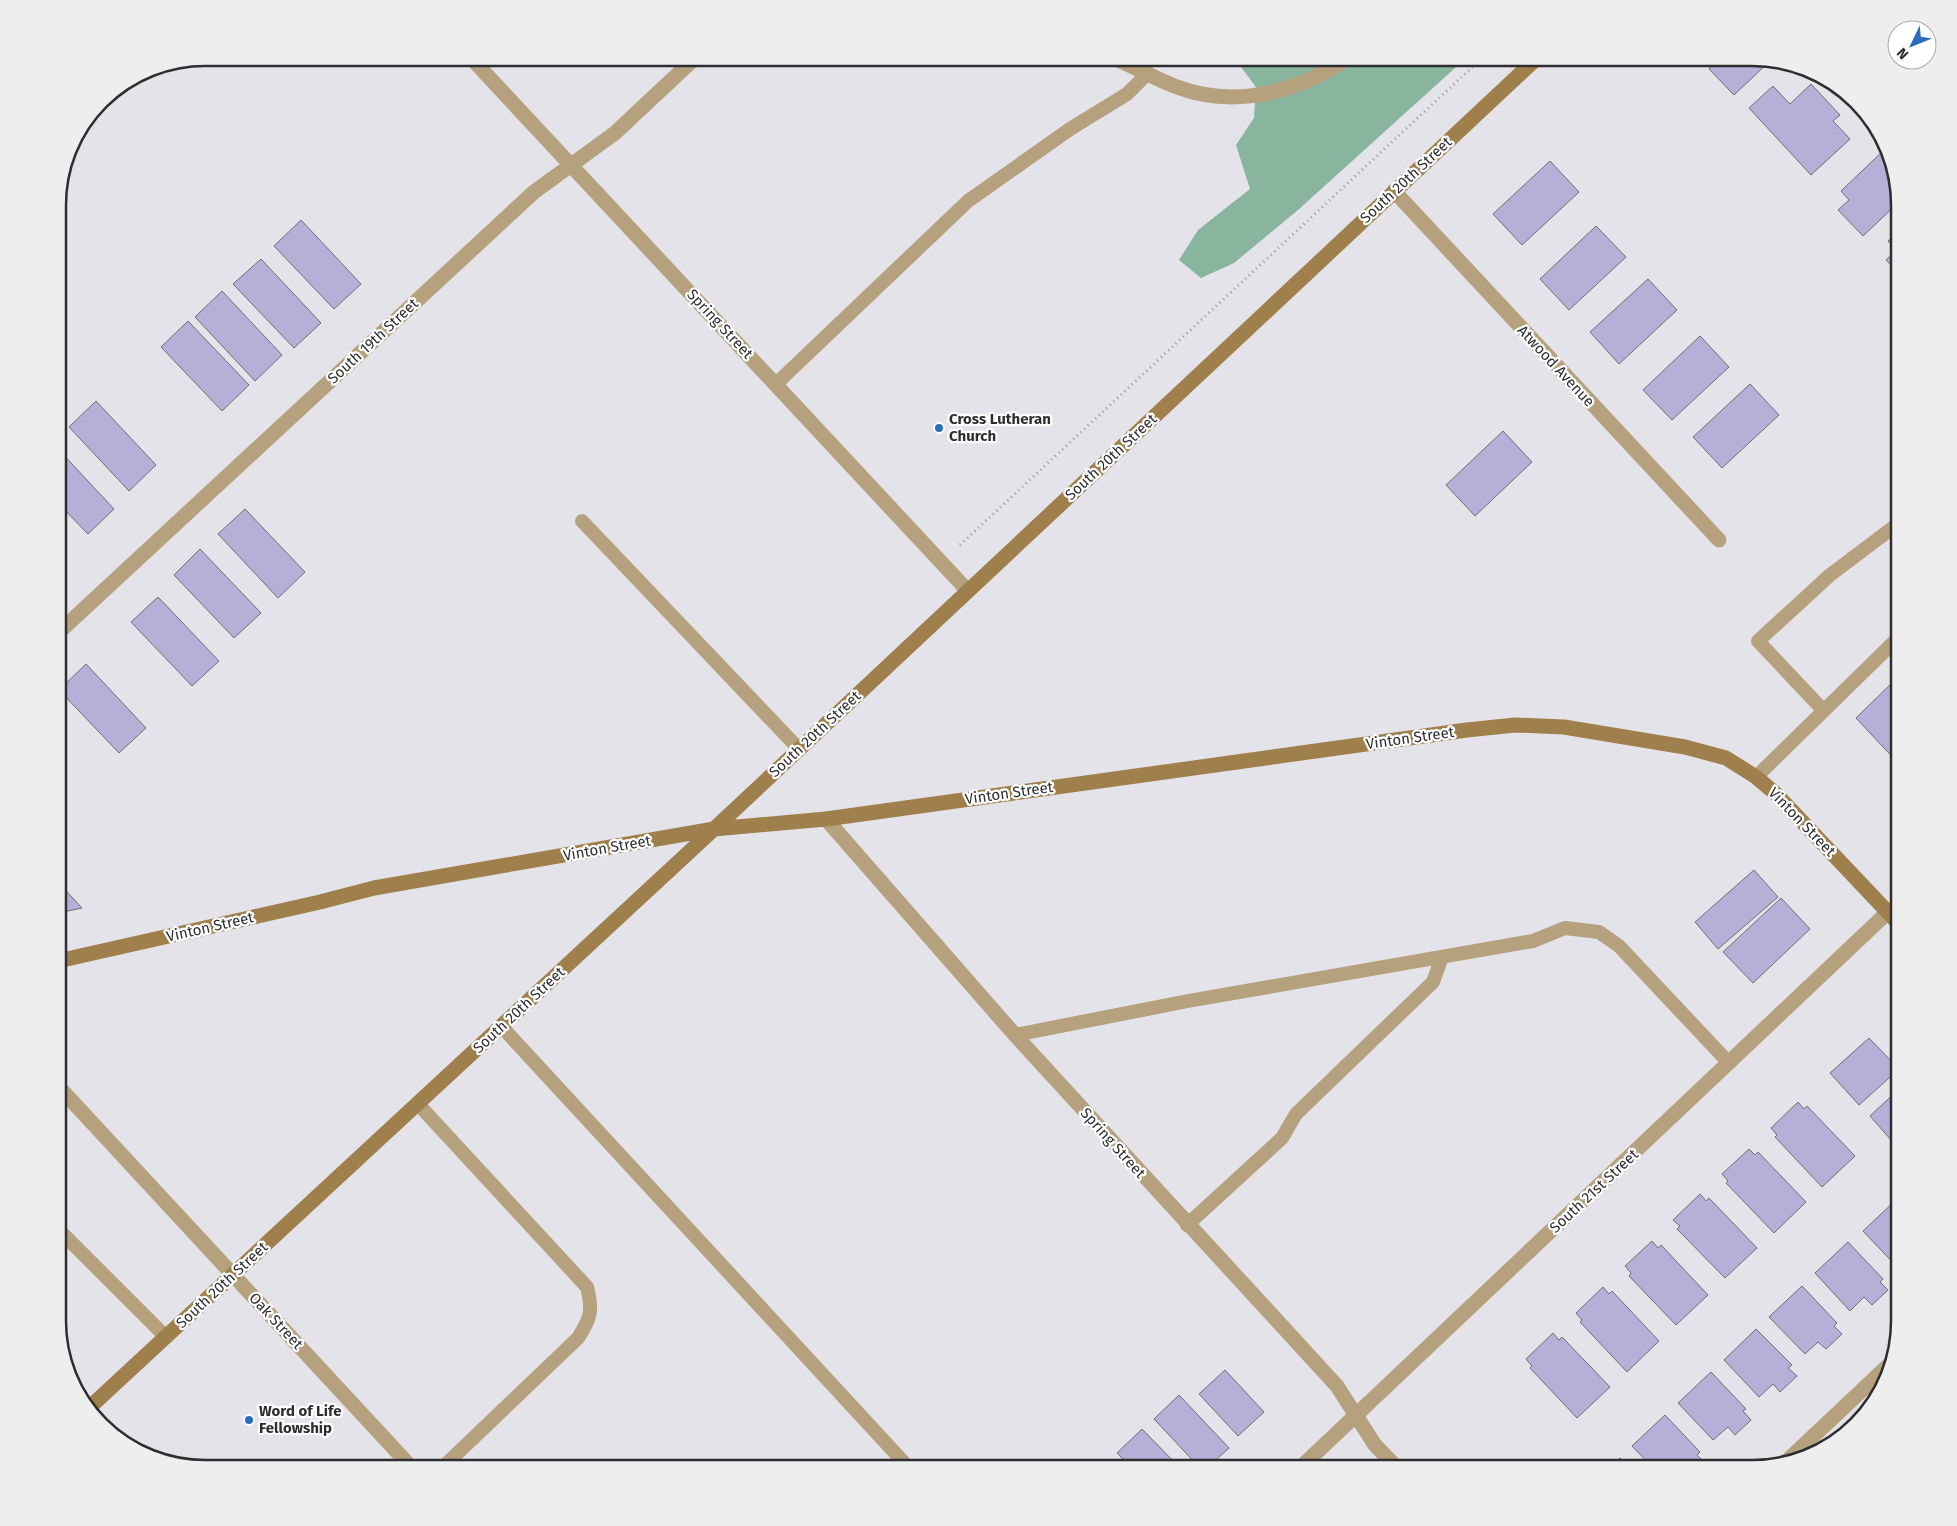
<svg xmlns="http://www.w3.org/2000/svg" width="1957" height="1526" font-family="'Fira Sans',sans-serif">
	<style>
		.forest { fill: #89b49d }
		.building { fill: #b6b0d8; stroke: #6f6e74 }
		.lines { fill: none; stroke-linecap: round; stroke-linejoin: round }
		.path { stroke: #99989d; stroke-width: 3; stroke-dasharray: 1 4; stroke-linecap: butt }
		.lane { stroke: #b6a17f; stroke-width: 14 }
		.street { stroke: #b6a17f; stroke-width: 15 }
		.secondary { stroke: #9f804c; stroke-width: 15 }
		.poi-dot { fill: #286dbe; stroke: #fff; stroke-width: 2 }
		.labels { text-anchor: middle; dominant-baseline: central; stroke-width: 4.5; stroke-linejoin: round; paint-order: stroke }
		.street-label { font-size: 15px; fill: #2e2e31; stroke: #fff }
		.poi-label { font-size: 15px; font-weight: bold; fill: #2e2e31; stroke: #fff; text-anchor: start }
		.rim { fill: none; stroke: #2e2e31; stroke-width: 2.5 }
	</style>
	<rect width="100%" height="100%" fill="#e4e3ea"/>
	<!-- forest -->
	<path class="forest" d="M 1220,58 L 1466,58 L 1298,210 L 1234,263 L 1201,278 L 1179,260 L 1198,230 L 1250,189 L 1236,145 L 1254,118 L 1256,87 L 1241,67 Z"/>
	<!-- building -->
	<path class="building" d="M 1718,58 L 1752,58 L 1770,61 L 1734,95 L 1709,69 L 1719,59 Z
		M 1811,84 L 1840,115 L 1833,121 L 1850,139 L 1811,175 L 1749,108 L 1773,86 L 1790,104 Z
		M 1886,148 L 1899,202 L 1863,236 L 1838,210 L 1849,200 L 1841,191 Z
		M 1550,161 L 1579,192 L 1522,245 L 1493,214 Z
		M 301,220 L 361,284 L 334,309 L 274,246 Z
		M 1596,226 L 1626,257 L 1569,310 L 1540,279 Z
		M 1899,231 L 1899,274 L 1886,260 L 1897,250 L 1888,241 Z
		M 261,259 L 321,323 L 294,348 L 233,284 Z
		M 1648,279 L 1677,310 L 1619,364 L 1590,332 Z
		M 222,291 L 282,355 L 255,381 L 195,317 Z
		M 188,321 L 249,385 L 222,411 L 161,347 Z
		M 1700,336 L 1729,367 L 1672,420 L 1643,390 Z
		M 1750,384 L 1779,415 L 1722,468 L 1693,437 Z
		M 96,401 L 156,465 L 129,491 L 69,427 Z
		M 1503,431 L 1532,462 L 1475,516 L 1446,485 Z
		M 58,449 L 114,509 L 88,534 L 58,503 Z
		M 245,509 L 305,572 L 278,598 L 218,534 Z
		M 200,549 L 261,613 L 234,638 L 174,575 Z
		M 158,597 L 219,661 L 192,686 L 131,622 Z
		M 86,664 L 146,728 L 119,753 L 59,690 Z
		M 1899,676 L 1899,764 L 1856,718 Z
		M 1754,870 L 1778,897 L 1718,949 L 1695,922 Z
		M 58,882 L 82,908 L 58,913 Z
		M 1781,898 L 1810,929 L 1753,983 L 1723,952 Z
		M 1869,1038 L 1899,1069 L 1859,1105 L 1830,1073 Z
		M 1899,1089 L 1899,1149 L 1870,1116 Z
		M 1798,1102 L 1804,1109 L 1807,1106 L 1855,1156 L 1822,1187 L 1775,1137 L 1777,1135 L 1771,1128 Z
		M 1749,1149 L 1755,1155 L 1758,1152 L 1806,1202 L 1774,1233 L 1726,1183 L 1728,1181 L 1722,1174 Z
		M 1700,1194 L 1706,1201 L 1709,1198 L 1757,1248 L 1725,1278 L 1677,1229 L 1680,1226 L 1673,1220 Z
		M 1896,1200 L 1899,1204 L 1899,1269 L 1863,1231 Z
		M 1652,1241 L 1658,1248 L 1661,1245 L 1708,1295 L 1676,1325 L 1629,1276 L 1631,1273 L 1625,1266 Z
		M 1848,1242 L 1883,1279 L 1880,1282 L 1888,1290 L 1872,1305 L 1864,1297 L 1850,1311 L 1815,1273 Z
		M 1802,1286 L 1837,1323 L 1834,1326 L 1842,1334 L 1826,1349 L 1818,1342 L 1805,1354 L 1769,1317 Z
		M 1603,1287 L 1609,1294 L 1612,1291 L 1659,1341 L 1627,1372 L 1580,1322 L 1582,1320 L 1576,1313 Z
		M 1756,1329 L 1792,1365 L 1788,1368 L 1797,1376 L 1780,1392 L 1773,1384 L 1759,1397 L 1724,1360 Z
		M 1553,1333 L 1559,1340 L 1562,1337 L 1610,1387 L 1577,1418 L 1530,1368 L 1532,1366 L 1526,1359 Z
		M 1225,1370 L 1264,1412 L 1238,1436 L 1199,1394 Z
		M 1711,1372 L 1746,1409 L 1743,1411 L 1751,1420 L 1735,1435 L 1728,1427 L 1713,1440 L 1678,1403 Z
		M 1179,1395 L 1229,1448 L 1207,1468 L 1200,1468 L 1154,1419 Z
		M 1665,1415 L 1700,1452 L 1697,1455 L 1705,1463 L 1699,1468 L 1653,1468 L 1632,1446 Z
		M 1142,1429 L 1180,1468 L 1132,1468 L 1117,1453 Z
		M 1620,1458 L 1630,1468 L 1609,1468 Z
		M 1106,1461 L 1113,1468 L 1098,1468 Z"/>
	<g class="lines">
		<!-- path -->
		<path class="path" d="M 960,545 L 1482,58"/>
		<!-- lane -->
		<path class="lane" d="M 776,384 L 968,201 L 1070,129 L 1127,94 L 1148,73
			M 582,521 L 799,749
			M 1823,710 L 1758,641 L 1830,575 L 1899,523
			M 1756,777 L 1899,637
			M 501,1026 L 909,1468
			M 1015,1035 L 1188,1001 L 1533,941 L 1565,928 L 1599,932 L 1619,946 L 1729,1063
			M 418,1104 L 587,1287 C 593,1310 591,1318 578,1338 L 442,1468
			M 1187,1225 L 1282,1138 L 1296,1114 L 1433,982 L 1442,957
			M 58,1229 L 166,1337"/>
		<!-- street -->
		<path class="street" d="M 471,58 L 968,591
			M 1114,58 C 1135,67 1156,79 1177,87 C 1236,109 1298,92 1348,58
			M 1394,191 L 1719,540
			M 58,633 L 534,192 L 615,133 L 695,58
			M 826,819 L 1015,1035 L 1337,1386 L 1375,1445 L 1397,1468
			M 58,1086 L 412,1468
			M 1788,1460 L 1893,1361
			M 1300,1468 L 1888,912"/>
		<!-- secondary -->
		<path class="secondary" d="M 58,961 L 320,902 L 374,888 L 714,829 L 826,819 L 1467,730 L 1515,725 L 1564,727 L 1685,747 L 1726,758 L 1756,777 L 1775,793 L 1899,924
			M 90,1407 L 714,829 L 1537,58"/>
	</g>
	<!-- markers -->
	<g class="poi-dot">
		<circle cx="939" cy="428" r="5"/>
		<circle cx="249" cy="1420" r="5"/>
	</g>
	<g class="labels">
		<!-- street labels -->
		<g class="street-label">
			<text transform="translate(1406 180) rotate(-43)">South 20th Street</text>
			<text transform="translate(720 324) rotate(47)">Spring Street</text>
			<text transform="translate(373 341) rotate(-43)">South 19th Street</text>
			<text transform="translate(1556 366) rotate(47)">Atwood Avenue</text>
			<text transform="translate(1111 457) rotate(-43)">South 20th Street</text>
			<text transform="translate(815 734) rotate(-43)">South 20th Street</text>
			<text transform="translate(1410 738) rotate(-8)">Vinton Street</text>
			<text transform="translate(1009 793) rotate(-8)">Vinton Street</text>
			<text transform="translate(1802 822) rotate(46)">Vinton Street</text>
			<text transform="translate(607 848) rotate(-10)">Vinton Street</text>
			<text transform="translate(210 927) rotate(-13)">Vinton Street</text>
			<text transform="translate(519 1010) rotate(-43)">South 20th Street</text>
			<text transform="translate(1113 1143) rotate(48)">Spring Street</text>
			<text transform="translate(1594 1191) rotate(-43)">South 21st Street</text>
			<text transform="translate(222 1285) rotate(-43)">South 20th Street</text>
			<text transform="translate(276 1321) rotate(47)">Oak Street</text>
		</g>
		<!-- poi labels -->
		<g class="poi-label">
			<text x="949" y="419">Cross Lutheran<tspan x="949" dy="17">Church</tspan></text>
			<text x="259" y="1411">Word of Life<tspan x="259" dy="17">Fellowship</tspan></text>
		</g>
	</g>
	<!-- crop -->
	<path d="M0 0H1957V1526H0ZM205 66H1752A139 139 0 0 1 1891 205V1321A139 139 0 0 1 1752 1460H205A139 139 0 0 1 66 1321V205A139 139 0 0 1 205 66Z" fill="#eeeeef" fill-rule="evenodd"/>
	<path class="rim" d="M205 66H1752A139 139 0 0 1 1891 205V1321A139 139 0 0 1 1752 1460H205A139 139 0 0 1 66 1321V205A139 139 0 0 1 205 66Z"/>
	<!-- north arrow -->
	<g transform="translate(1912 45) rotate(227)"><circle r="24" fill="#ffffff" stroke="#ababad"/>
	<path d="M0-4L9 19L0 12L-9 19Z" fill="#286dbe"/>
	<text y="-8" font-size="14" font-weight="bold" text-anchor="middle" fill="#2e2e31">N</text>
	</g>
</svg>
